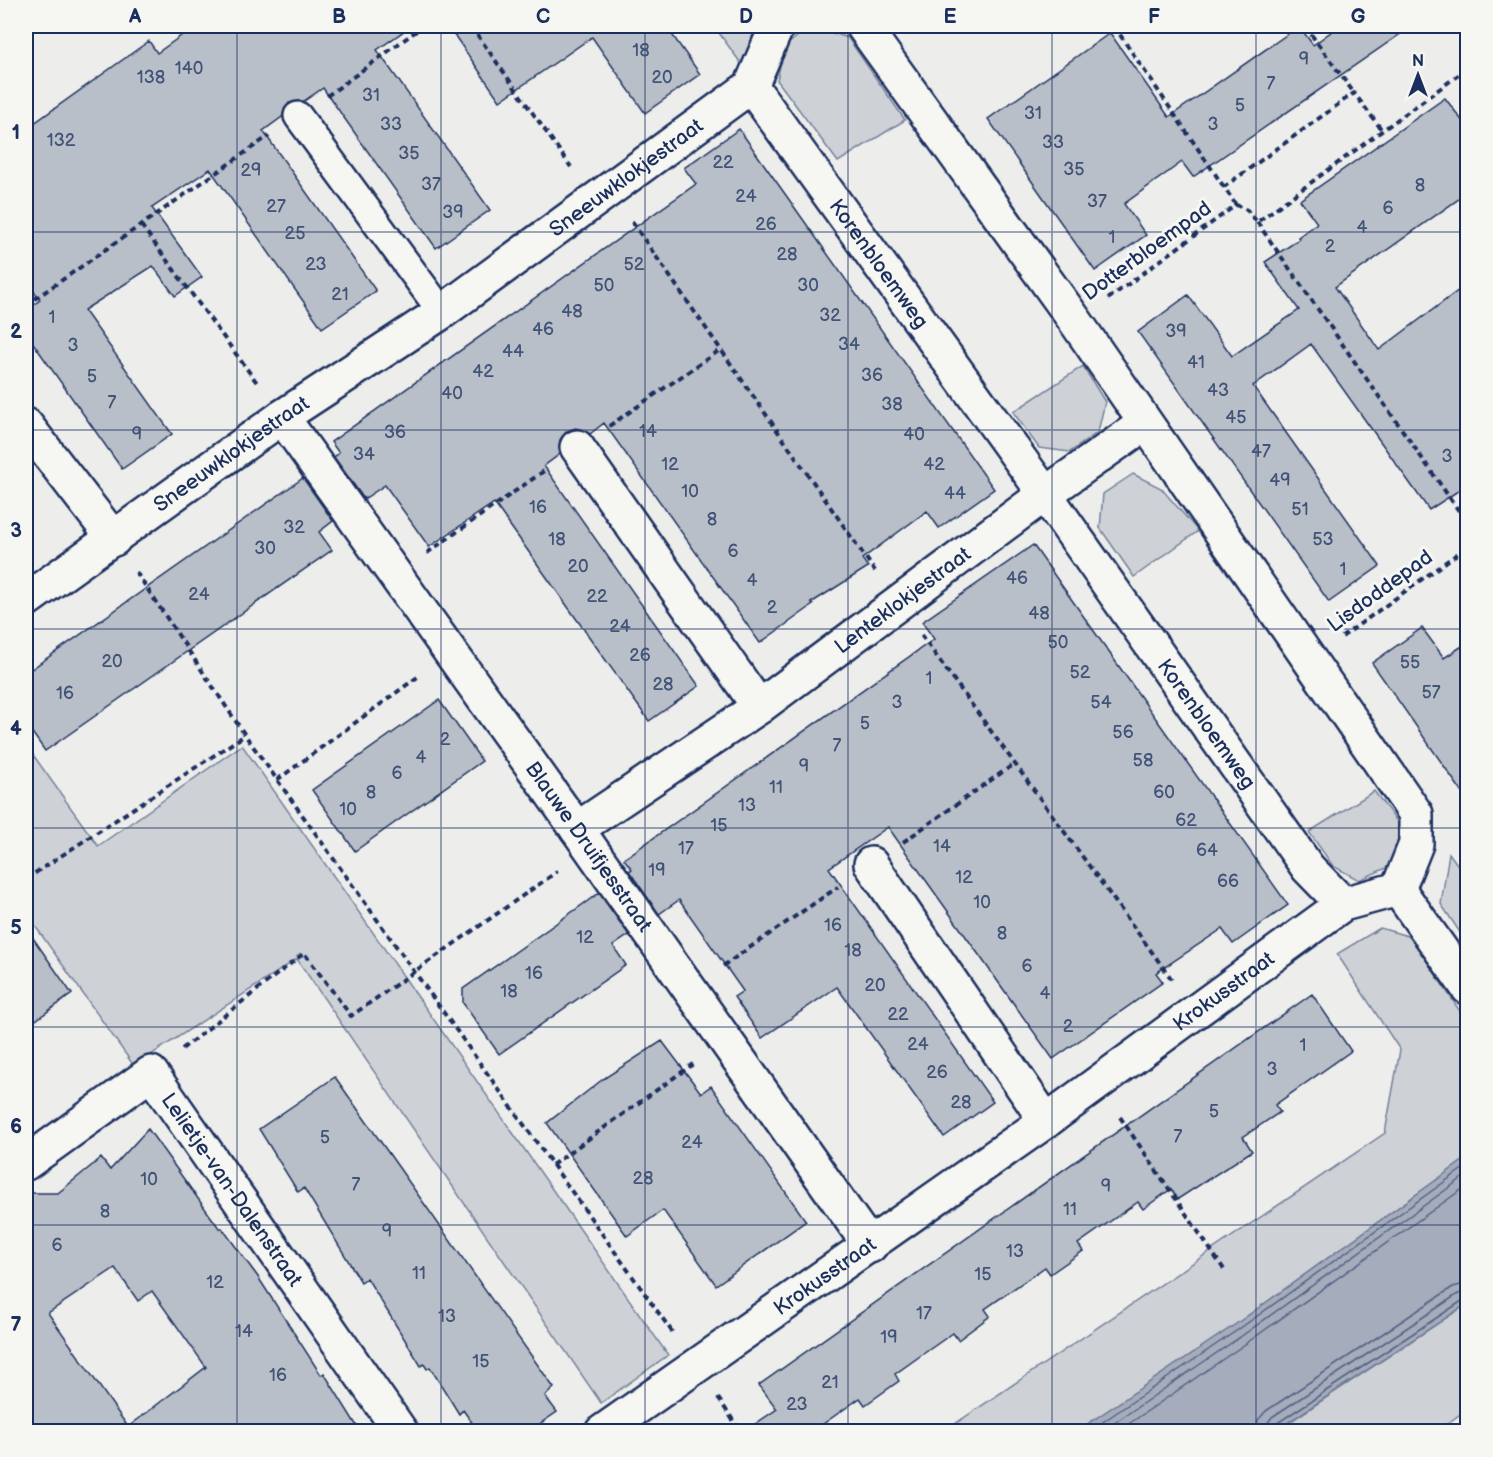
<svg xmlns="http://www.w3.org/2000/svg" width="1493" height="1457" font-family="'Balsamiq Sans',sans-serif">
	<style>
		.green { fill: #ced2d7; stroke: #74809a; stroke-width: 1.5 }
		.water { fill: #a5acbc; stroke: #6e7a96; stroke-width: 1.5 }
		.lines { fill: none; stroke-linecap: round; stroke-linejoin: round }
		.shore { stroke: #526184; stroke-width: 1.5 }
		.building { fill: #b9bfc8; stroke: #1b2f5e; stroke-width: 1.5; fill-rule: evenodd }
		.pedestrian-casing { stroke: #1b2f5e; stroke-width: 32 }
		.minor-casing { stroke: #1b2f5e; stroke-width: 38 }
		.path { stroke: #1b2f5e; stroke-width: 4; stroke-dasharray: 6 4.5; stroke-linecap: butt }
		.pedestrian { stroke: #f6f6f2; stroke-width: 27 }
		.minor { stroke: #f6f6f2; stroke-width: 33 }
		.grid { fill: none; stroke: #1b2f5e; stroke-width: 1.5; stroke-opacity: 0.55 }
		.labels { text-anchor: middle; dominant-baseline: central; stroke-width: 6; stroke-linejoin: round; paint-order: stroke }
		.number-label { font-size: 18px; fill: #425378 }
		.street-label { font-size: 21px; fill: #1b2f5e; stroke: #f6f6f2 }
		.neatline { fill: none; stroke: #1b2f5e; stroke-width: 2 }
		.grid-label { font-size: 20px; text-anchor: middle; font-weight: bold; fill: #1b2f5e }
	</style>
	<rect width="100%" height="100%" fill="#edeeec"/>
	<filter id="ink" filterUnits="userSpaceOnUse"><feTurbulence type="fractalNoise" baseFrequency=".0167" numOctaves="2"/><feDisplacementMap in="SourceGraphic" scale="12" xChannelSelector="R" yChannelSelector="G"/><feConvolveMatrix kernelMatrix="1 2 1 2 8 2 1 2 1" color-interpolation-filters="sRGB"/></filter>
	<g filter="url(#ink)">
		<!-- green -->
		<path class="green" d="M 714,26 L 755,26 L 745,69 Z
			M 811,26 L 848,38 L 905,120 L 838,162 L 777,80 L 784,47 Z
			M 1083,366 L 1105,402 L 1098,432 L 1070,452 L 1039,448 L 1013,412 Z
			M 1133,474 L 1161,488 L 1198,531 L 1134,577 L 1100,528 L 1103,494 Z
			M 26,745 L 98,846 L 242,745 L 668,1355 L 601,1403 L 297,959 L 134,1066 L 26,913 Z
			M 1374,791 L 1398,823 L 1400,862 L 1359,880 L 1333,866 L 1309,832 Z
			M 1449,853 L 1467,878 L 1467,943 L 1441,904 Z
			M 1380,928 L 1411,937 L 1467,1022 L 1467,1158 L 1236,1324 L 1077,1431 L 943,1432 L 1385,1133 L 1400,1050 L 1337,954 Z
			M 1467,1304 L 1467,1409 L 1437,1431 L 1275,1432 Z"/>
		<!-- water -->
		<path class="water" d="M 1467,1158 L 1467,1304 L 1275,1431 L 1077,1431 L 1236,1324 Z"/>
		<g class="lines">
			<!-- shore -->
			<path class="shore" d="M 1088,1432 L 1239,1329 L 1468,1165
				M 1101,1432 L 1243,1335 L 1468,1174
				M 1117,1432 L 1248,1342 L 1468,1185
				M 1256,1432 L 1258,1420 L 1266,1411 L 1453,1287 L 1468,1283
				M 1265,1432 L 1267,1424 L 1272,1417 L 1458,1294 L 1468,1292
				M 1273,1432 L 1276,1424 L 1462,1301 L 1468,1300"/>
		</g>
		<!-- building -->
		<path class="building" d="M 195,26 L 411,26 L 377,50 L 490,210 L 436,248 L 323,88 L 304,101 L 289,103 L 282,117 L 263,131 L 376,291 L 322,328 L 210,169 L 152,208 L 202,277 L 175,296 L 153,266 L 84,310 L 172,434 L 122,469 L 26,333 L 26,310 L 40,300 L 26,280 L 26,129 L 149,41 L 157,53 Z
			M 448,26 L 666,26 L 700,74 L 645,113 L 592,37 L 500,101 Z
			M 1299,26 L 1313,45 L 1339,26 L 1412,26 L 1193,177 L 1182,162 L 1124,204 L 1146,235 L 1095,271 L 988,119 L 1110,33 L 1169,117 Z
			M 1445,98 L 1467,127 L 1467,193 L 1335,287 L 1379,350 L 1467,284 L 1467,485 L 1429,510 L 1311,344 L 1253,386 L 1380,566 L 1329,602 L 1138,332 L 1188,295 L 1232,356 L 1299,310 L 1265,262 L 1300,239 L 1298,237 L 1317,223 L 1300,200 Z
			M 739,129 L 994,489 L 939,528 L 927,511 L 862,559 L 868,567 L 811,603 L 813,605 L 760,643 L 604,423 L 590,434 L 576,428 L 567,431 L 560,440 L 560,454 L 544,466 L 699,686 L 649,721 L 494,503 L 429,547 L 385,485 L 364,499 L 334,457 L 339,453 L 331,442 L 696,184 L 684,168 Z
			M 303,478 L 333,521 L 319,532 L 332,550 L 45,751 L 26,724 L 26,673 Z
			M 1033,545 L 1288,905 L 1233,944 L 1222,929 L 1156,973 L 1163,982 L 1053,1059 L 888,827 L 829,868 L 993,1102 L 944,1137 L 837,987 L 762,1038 L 734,997 L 743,991 L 679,900 L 659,914 L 629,871 L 632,869 L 624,859 L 934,639 L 922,622 Z
			M 1422,628 L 1444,658 L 1467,643 L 1467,799 L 1372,663 Z
			M 439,700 L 482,761 L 355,851 L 312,790 Z
			M 599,893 L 629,935 L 613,946 L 626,965 L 499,1054 L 463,1003 L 463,989 Z
			M 26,928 L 72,994 L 26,1027 Z
			M 1312,994 L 1351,1051 L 1275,1105 L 1280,1112 L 1243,1137 L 1252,1151 L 1178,1199 L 1171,1189 L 1143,1209 L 1138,1202 L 1078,1244 L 1083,1251 L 1050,1274 L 1045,1267 L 985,1309 L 990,1316 L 958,1340 L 953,1333 L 923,1354 L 895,1374 L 899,1381 L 865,1405 L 860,1398 L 813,1431 L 745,1431 L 777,1409 L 759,1385 Z
			M 662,1041 L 701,1093 L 711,1086 L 806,1221 L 716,1285 L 663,1210 L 627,1236 L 547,1123 L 603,1079 Z
			M 335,1077 L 554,1388 L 545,1396 L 557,1412 L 529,1431 L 478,1431 L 463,1410 L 459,1414 L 430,1367 L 427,1369 L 424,1364 L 421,1366 L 367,1278 L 361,1282 L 304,1188 L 298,1192 L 259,1129 Z
			M 148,1129 L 219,1228 L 222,1228 L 258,1277 L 321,1375 L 324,1373 L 360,1431 L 26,1431 L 26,1193 L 58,1193 L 101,1158 L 110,1170 ZM 115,1268 L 138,1301 L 152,1291 L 206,1367 L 128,1427 L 48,1313 Z"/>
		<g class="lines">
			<!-- pedestrian casing -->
			<g class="pedestrian-casing">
				<path id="pedestrian" d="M 298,116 L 442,312"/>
			</g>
			<!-- minor casing -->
			<g class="minor-casing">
				<g id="minor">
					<path d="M 863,26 L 1076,322 L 1416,814 L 1416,844 L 1398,889"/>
					<path id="s1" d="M 751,86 L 1045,494 L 1308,868 L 1343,904"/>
					<path d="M 751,86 L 777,26"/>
					<path id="s2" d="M 282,417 L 577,829 L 870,1246"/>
					<path d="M 26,425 L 114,539"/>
					<path d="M 577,447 L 759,707"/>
					<path id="s3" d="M 26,600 L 282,417 L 442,312 L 751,86"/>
					<path id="s4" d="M 577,829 L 759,707 L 1045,494 L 1144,424"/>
					<path d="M 871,864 L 1046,1121"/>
					<path d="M 1398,889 L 1468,988"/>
					<path id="s5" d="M 26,1163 L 151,1073 L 401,1432"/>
					<path id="s6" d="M 602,1432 L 1046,1121 L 1343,904 L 1398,889"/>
				</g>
			</g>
			<!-- path -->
			<path class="path" d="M 471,26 L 571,167
				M 1114,26 L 1224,187
				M 1305,26 L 1354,93
				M 327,96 L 423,26
				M 1236,205 L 1224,187 L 1354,93 L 1382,130
				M 632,222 L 875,571
				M 1257,222 L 1468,524
				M 141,225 L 258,384
				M 1108,299 L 1236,205 L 1247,210 L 1257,222 L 1468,68
				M 26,305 L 269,136
				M 609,426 L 720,350
				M 1461,516 L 1468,511
				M 427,553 L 544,471
				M 136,572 L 245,735 L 673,1333
				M 921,635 L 1173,981
				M 1342,637 L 1468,546
				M 277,780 L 419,676
				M 903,842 L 1014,764
				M 26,879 L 245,735
				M 723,966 L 838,887
				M 182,1049 L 304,953 L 351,1016 L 558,871
				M 1120,1117 L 1225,1271
				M 552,1165 L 693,1064
				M 718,1398 L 741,1432"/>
			<!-- pedestrian -->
			<use href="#pedestrian" class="pedestrian"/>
			<!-- minor -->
			<use href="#minor" class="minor"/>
		</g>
	</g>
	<!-- grid -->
	<path class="grid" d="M 237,26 L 237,1432M 441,26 L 441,1432M 645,26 L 645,1432M 848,26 L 848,1432M 1052,26 L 1052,1432M 1256,26 L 1256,1432M 26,232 L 1468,232M 26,430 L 1468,430M 26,629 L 1468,629M 26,828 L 1468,828M 26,1027 L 1468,1027M 26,1225 L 1468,1225"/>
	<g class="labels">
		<!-- number labels -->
		<g class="number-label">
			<text x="641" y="50">18</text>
			<text x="1304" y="59">9</text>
			<text x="189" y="68">140</text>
			<text x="151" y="77">138</text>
			<text x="662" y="77">20</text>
			<text x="1271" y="83">7</text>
			<text x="371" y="95">31</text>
			<text x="1240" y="105">5</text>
			<text x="1033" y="113">31</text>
			<text x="391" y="124">33</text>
			<text x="1213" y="124">3</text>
			<text x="61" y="140">132</text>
			<text x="1053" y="142">33</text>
			<text x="409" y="153">35</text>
			<text x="723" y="162">22</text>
			<text x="1074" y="169">35</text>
			<text x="251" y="170">29</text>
			<text x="431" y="184">37</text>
			<text x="1420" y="185">8</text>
			<text x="746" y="196">24</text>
			<text x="1097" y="201">37</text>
			<text x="276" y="206">27</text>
			<text x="1388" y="208">6</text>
			<text x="453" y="212">39</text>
			<text x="766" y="224">26</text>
			<text x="1362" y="227">4</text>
			<text x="295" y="233">25</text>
			<text x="1112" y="237">1</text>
			<text x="1330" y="246">2</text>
			<text x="787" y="254">28</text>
			<text x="316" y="264">23</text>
			<text x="634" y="264">52</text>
			<text x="604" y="285">50</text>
			<text x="808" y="285">30</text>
			<text x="340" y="294">21</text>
			<text x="572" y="311">48</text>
			<text x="830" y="315">32</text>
			<text x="52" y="317">1</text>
			<text x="543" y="329">46</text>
			<text x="1176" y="331">39</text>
			<text x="849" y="344">34</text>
			<text x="73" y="345">3</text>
			<text x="513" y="351">44</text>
			<text x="1196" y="362">41</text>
			<text x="483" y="371">42</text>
			<text x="872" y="375">36</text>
			<text x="92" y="376">5</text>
			<text x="1218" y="390">43</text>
			<text x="452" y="393">40</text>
			<text x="112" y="402">7</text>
			<text x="892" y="404">38</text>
			<text x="1236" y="417">45</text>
			<text x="648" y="431">14</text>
			<text x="395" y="432">36</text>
			<text x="137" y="434">9</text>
			<text x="914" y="434">40</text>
			<text x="1261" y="451">47</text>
			<text x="364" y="454">34</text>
			<text x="1447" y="456">3</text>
			<text x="670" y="464">12</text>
			<text x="934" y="464">42</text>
			<text x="1280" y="480">49</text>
			<text x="690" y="491">10</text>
			<text x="955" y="493">44</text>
			<text x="538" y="507">16</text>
			<text x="1300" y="509">51</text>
			<text x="712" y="519">8</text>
			<text x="294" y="527">32</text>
			<text x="557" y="539">18</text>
			<text x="1323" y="539">53</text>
			<text x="265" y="548">30</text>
			<text x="733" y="551">6</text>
			<text x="578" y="566">20</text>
			<text x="1343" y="569">1</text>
			<text x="1017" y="578">46</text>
			<text x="752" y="580">4</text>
			<text x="199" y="594">24</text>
			<text x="597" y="596">22</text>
			<text x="772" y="607">2</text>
			<text x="1039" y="613">48</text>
			<text x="620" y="626">24</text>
			<text x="1058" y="642">50</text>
			<text x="640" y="655">26</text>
			<text x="112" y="661">20</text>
			<text x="1410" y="662">55</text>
			<text x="1080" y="672">52</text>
			<text x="929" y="678">1</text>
			<text x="663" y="684">28</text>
			<text x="1431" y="692">57</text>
			<text x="65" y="693">16</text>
			<text x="897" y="702">3</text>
			<text x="1101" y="702">54</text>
			<text x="865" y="723">5</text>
			<text x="1123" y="732">56</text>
			<text x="445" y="739">2</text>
			<text x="837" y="745">7</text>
			<text x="421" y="757">4</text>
			<text x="1143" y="760">58</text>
			<text x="804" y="766">9</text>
			<text x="397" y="773">6</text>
			<text x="776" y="787">11</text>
			<text x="371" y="792">8</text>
			<text x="1164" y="792">60</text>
			<text x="747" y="805">13</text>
			<text x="348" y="809">10</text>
			<text x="1186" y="820">62</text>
			<text x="719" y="825">15</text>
			<text x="942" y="846">14</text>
			<text x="686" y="848">17</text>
			<text x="1207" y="850">64</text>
			<text x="657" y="870">19</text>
			<text x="964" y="877">12</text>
			<text x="1228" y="881">66</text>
			<text x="982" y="902">10</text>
			<text x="833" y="925">16</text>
			<text x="1002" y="933">8</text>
			<text x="585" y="937">12</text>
			<text x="853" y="950">18</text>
			<text x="1027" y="966">6</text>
			<text x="534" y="973">16</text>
			<text x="875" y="985">20</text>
			<text x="509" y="991">18</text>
			<text x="1045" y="993">4</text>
			<text x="898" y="1014">22</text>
			<text x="1068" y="1026">2</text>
			<text x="918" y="1044">24</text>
			<text x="1303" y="1045">1</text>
			<text x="1272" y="1069">3</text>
			<text x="937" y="1072">26</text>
			<text x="961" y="1102">28</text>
			<text x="1214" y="1111">5</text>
			<text x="1178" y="1136">7</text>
			<text x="325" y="1137">5</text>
			<text x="692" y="1142">24</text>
			<text x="643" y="1178">28</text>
			<text x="149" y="1179">10</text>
			<text x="356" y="1184">7</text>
			<text x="1106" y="1186">9</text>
			<text x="1070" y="1209">11</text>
			<text x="105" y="1211">8</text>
			<text x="387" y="1231">9</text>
			<text x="57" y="1245">6</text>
			<text x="1015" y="1251">13</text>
			<text x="419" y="1273">11</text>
			<text x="983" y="1274">15</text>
			<text x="215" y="1282">12</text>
			<text x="924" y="1313">17</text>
			<text x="447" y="1316">13</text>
			<text x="244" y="1331">14</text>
			<text x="889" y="1337">19</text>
			<text x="481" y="1361">15</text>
			<text x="278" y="1375">16</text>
			<text x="830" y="1382">21</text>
			<text x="797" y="1404">23</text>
		</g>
		<!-- street labels -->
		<g class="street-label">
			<text stroke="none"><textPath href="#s3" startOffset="734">Sneeuwklokjestraat</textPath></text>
			<text transform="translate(1147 251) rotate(-36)">Dotterbloempad</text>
			<text stroke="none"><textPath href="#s1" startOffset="219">Korenbloemweg</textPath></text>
			<text stroke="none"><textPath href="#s3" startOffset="252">Sneeuwklokjestraat</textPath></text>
			<text transform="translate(1380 591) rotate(-36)">Lisdoddepad</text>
			<text stroke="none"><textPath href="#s4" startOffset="398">Lenteklokjestraat</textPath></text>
			<text stroke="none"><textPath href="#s1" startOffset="784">Korenbloemweg</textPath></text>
			<text stroke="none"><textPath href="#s2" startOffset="528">Blauwe Druifjesstraat</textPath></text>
			<text stroke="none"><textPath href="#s6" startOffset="762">Krokusstraat</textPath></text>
			<text stroke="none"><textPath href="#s5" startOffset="296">Lelietje-van-Dalenstraat</textPath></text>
			<text stroke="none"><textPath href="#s6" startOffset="272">Krokusstraat</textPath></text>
		</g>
	</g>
	<!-- margin -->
	<rect width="1493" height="1457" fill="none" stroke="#f6f6f2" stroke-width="66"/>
	<!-- north arrow -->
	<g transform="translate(1418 75)" stroke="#f6f6f2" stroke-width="4.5" paint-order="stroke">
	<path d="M0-4.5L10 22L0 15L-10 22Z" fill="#1b2f5e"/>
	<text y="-9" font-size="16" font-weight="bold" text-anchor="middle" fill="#1b2f5e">N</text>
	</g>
	<rect x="33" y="33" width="1427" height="1391" class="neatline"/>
	<g class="grid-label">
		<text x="135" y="23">A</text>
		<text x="339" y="23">B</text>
		<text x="543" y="23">C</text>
		<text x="746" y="23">D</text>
		<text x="950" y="23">E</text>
		<text x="1154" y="23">F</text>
		<text x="1358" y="23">G</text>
		<text x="16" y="139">1</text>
		<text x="16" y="338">2</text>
		<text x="16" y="537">3</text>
		<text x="16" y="735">4</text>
		<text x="16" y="934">5</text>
		<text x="16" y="1133">6</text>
		<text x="16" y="1331">7</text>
	</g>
</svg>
